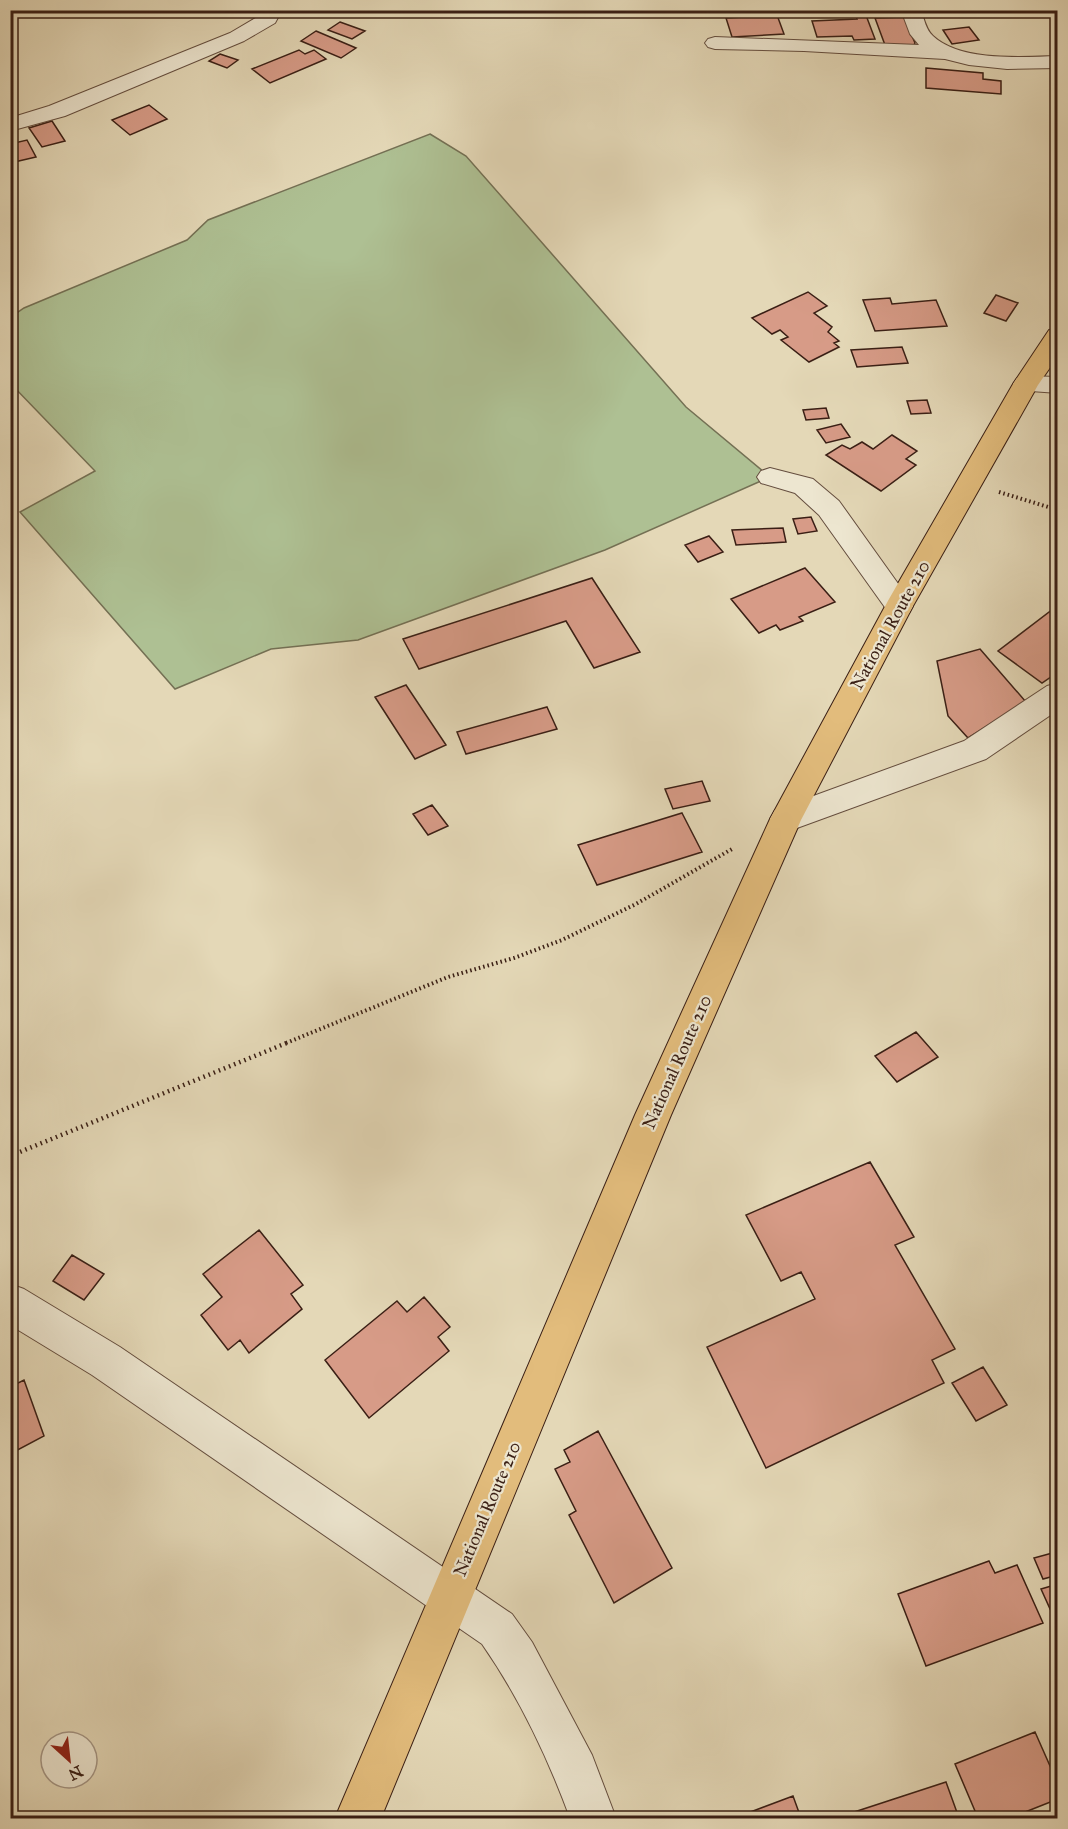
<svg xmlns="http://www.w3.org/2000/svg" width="1068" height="1829" font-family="'IM FELL Great Primer',serif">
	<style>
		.green { fill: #aec093; stroke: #747054; stroke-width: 1.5 }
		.building { fill: #d79b87; stroke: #3a1f15; stroke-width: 1.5 }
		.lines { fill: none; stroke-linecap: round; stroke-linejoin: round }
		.minor-casing { stroke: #644d3e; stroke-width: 2 }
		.trunk-casing { stroke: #3a1f15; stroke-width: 2 }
		.path-far1 { stroke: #3a1f15; stroke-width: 4; stroke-dasharray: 1.5 3; stroke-linecap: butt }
		.path { stroke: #3a1f15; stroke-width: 4.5; stroke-dasharray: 1.5 4; stroke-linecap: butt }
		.minor { fill: #ede6d0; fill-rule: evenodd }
		.trunk { fill: #e2bc7c; fill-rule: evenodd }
		.labels { text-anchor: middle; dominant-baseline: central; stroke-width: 4.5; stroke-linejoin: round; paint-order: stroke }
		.street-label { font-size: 18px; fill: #3a1f15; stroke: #ede6d0 }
	</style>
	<rect width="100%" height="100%" fill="#e4d8b7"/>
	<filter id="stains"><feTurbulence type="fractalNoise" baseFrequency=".00333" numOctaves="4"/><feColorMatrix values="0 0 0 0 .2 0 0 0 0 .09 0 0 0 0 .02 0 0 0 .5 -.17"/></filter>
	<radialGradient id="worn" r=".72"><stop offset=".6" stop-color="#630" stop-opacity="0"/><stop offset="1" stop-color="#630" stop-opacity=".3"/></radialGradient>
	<!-- green -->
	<path class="green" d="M 430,134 L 466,156 L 686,407 L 770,477 L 605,550 L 358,640 L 271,649 L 175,689 L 20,512 L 95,471 L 11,384 L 11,317 L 24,308 L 187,240 L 208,220 Z"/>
	<!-- building -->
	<path class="building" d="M 854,10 L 864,10 L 875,39 L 854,40 L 852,36 L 817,37 L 812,21 L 857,19 Z
		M 777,15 L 784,34 L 732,37 L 726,18 Z
		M 904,17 L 915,43 L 911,50 L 885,45 L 875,18 Z
		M 340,22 L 365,31 L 352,39 L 328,30 Z
		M 969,27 L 979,40 L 952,44 L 943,30 Z
		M 316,31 L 356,48 L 341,58 L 301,41 Z
		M 299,50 L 305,54 L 314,50 L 326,59 L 270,83 L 252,69 Z
		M 220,54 L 238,60 L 227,68 L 209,61 Z
		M 926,68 L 983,73 L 983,79 L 1001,81 L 1001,94 L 926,88 Z
		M 149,105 L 167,119 L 130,135 L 112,120 Z
		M 52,121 L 65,141 L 42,147 L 29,128 Z
		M 27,140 L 36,157 L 10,163 L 10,144 Z
		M 808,292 L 827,306 L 814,313 L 832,327 L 828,332 L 839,341 L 834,343 L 839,347 L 809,362 L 781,340 L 788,337 L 780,330 L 772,334 L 752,318 Z
		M 996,295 L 1018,303 L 1006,321 L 984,313 Z
		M 890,298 L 892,304 L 936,300 L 947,326 L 875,331 L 863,300 Z
		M 902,347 L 908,363 L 857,367 L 851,350 Z
		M 927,400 L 931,413 L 911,414 L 907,401 Z
		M 826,408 L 829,418 L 806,420 L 803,410 Z
		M 841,424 L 850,437 L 826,443 L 817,430 Z
		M 892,435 L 917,451 L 906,459 L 916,465 L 881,491 L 826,455 L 842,445 L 850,449 L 862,442 L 873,449 Z
		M 811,517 L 817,531 L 798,534 L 793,519 Z
		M 783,528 L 786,542 L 736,545 L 732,530 Z
		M 709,536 L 723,552 L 698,562 L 685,545 Z
		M 805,568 L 835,602 L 799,617 L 803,621 L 780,630 L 776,625 L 759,633 L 731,599 Z
		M 592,578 L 640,652 L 594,668 L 566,621 L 419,669 L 403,639 Z
		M 1057,606 L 1058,672 L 1042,683 L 998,651 Z
		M 980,649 L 1026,702 L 968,738 L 948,716 L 937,661 Z
		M 406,685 L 446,745 L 415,759 L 375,697 Z
		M 547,707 L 557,729 L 466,754 L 457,732 Z
		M 702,781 L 710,801 L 673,809 L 665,789 Z
		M 432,805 L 448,826 L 428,835 L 413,814 Z
		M 682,813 L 702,852 L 597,885 L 578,845 Z
		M 916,1032 L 938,1057 L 897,1082 L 875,1056 Z
		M 870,1162 L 914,1237 L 895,1245 L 955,1349 L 932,1360 L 944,1383 L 766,1468 L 707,1347 L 815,1299 L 801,1272 L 781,1281 L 746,1215 Z
		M 259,1230 L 303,1285 L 291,1294 L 302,1309 L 249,1353 L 240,1340 L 228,1350 L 201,1315 L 222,1297 L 203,1274 Z
		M 72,1255 L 104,1274 L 84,1300 L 53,1281 Z
		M 424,1297 L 450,1327 L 438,1337 L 449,1351 L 369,1418 L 325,1360 L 397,1301 L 407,1312 Z
		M 983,1367 L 1007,1405 L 976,1421 L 952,1383 Z
		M 24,1380 L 44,1436 L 10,1454 L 10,1387 Z
		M 598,1431 L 672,1568 L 614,1603 L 569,1515 L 576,1511 L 555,1469 L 570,1462 L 564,1450 Z
		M 1056,1552 L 1058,1575 L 1043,1579 L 1034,1558 Z
		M 989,1561 L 995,1573 L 1017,1565 L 1043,1623 L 926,1666 L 898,1594 Z
		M 1058,1584 L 1058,1609 L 1051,1611 L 1041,1589 Z
		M 1035,1732 L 1058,1784 L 1058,1799 L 1010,1818 L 978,1818 L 955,1764 Z
		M 946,1782 L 959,1818 L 843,1818 L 842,1816 Z
		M 793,1796 L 801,1818 L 738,1818 L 737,1817 Z"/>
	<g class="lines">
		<!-- minor casing -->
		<g class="minor-casing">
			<path id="minor" d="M 262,10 L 282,10 L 275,23 L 244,41 L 65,116 L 10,131 L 10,118 L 49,106 L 230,33 L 259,16 Z
				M 901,10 L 921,10 C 924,19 926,30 933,36 C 961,62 1022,57 1058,56 L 1058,68 L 1007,69 L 969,65 L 945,59 L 804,51 L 715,49 L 708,47 L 705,43 L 708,39 L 715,37 L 919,45 L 910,34 Z
				M 1026,376 L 1058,377 L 1058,393 L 1017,390 L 1013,384 L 1017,378 Z
				M 770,468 L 813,479 L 839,501 L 909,599 L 913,606 L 909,613 L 899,616 L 889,613 L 819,515 L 795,493 L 761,483 L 757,477 L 761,471 Z
				M 1058,683 L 1058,710 L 986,759 L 786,832 L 775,828 L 770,819 L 775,810 L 964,741 L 1047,686 Z
				M 10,1284 L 24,1289 L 120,1347 L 512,1614 L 532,1642 L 592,1755 L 616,1818 L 570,1818 C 548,1758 519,1697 482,1644 L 92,1375 L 10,1325 Z"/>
		</g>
		<!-- trunk casing -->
		<g class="trunk-casing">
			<path id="trunk" d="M 1058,328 L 1058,356 L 1038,385 L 913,606 L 801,820 L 671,1115 L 381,1818 L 335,1818 L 635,1115 L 770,819 L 889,599 L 1013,384 L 1049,330 Z"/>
		</g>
		<!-- path-far1 -->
		<path class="path-far1" d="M 999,492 L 1058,510
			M 286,1043 L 448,977 L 514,958 L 562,940 L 636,904 L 732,849"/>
		<!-- path -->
		<path class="path" d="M 10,1156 L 289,1042"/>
		<!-- minor -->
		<use href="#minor" class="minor"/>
		<!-- trunk -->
		<use href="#trunk" class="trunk"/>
	</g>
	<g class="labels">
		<!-- street labels -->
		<g class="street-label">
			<text transform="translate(890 625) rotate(-61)">National Route 210</text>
			<text transform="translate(677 1062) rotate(-66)">National Route 210</text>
			<text transform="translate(487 1509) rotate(-67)">National Route 210</text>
		</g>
	</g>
	<!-- margin -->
	<rect width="1068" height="1829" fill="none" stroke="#e4d8b7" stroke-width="36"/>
	<rect x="12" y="12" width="1044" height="1805" fill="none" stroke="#3a1f15" stroke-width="3"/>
	<rect x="18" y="18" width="1032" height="1793" fill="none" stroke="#3a1f15" stroke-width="1.5"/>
	<!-- north arrow -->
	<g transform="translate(69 1760) rotate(153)"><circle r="28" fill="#ede6d0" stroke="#a59685" stroke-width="1.5"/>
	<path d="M0-4.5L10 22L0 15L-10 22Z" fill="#8f2418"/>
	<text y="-9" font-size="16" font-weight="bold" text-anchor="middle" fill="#3a1f15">N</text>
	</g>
	<rect width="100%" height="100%" filter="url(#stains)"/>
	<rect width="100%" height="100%" fill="url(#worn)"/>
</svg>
